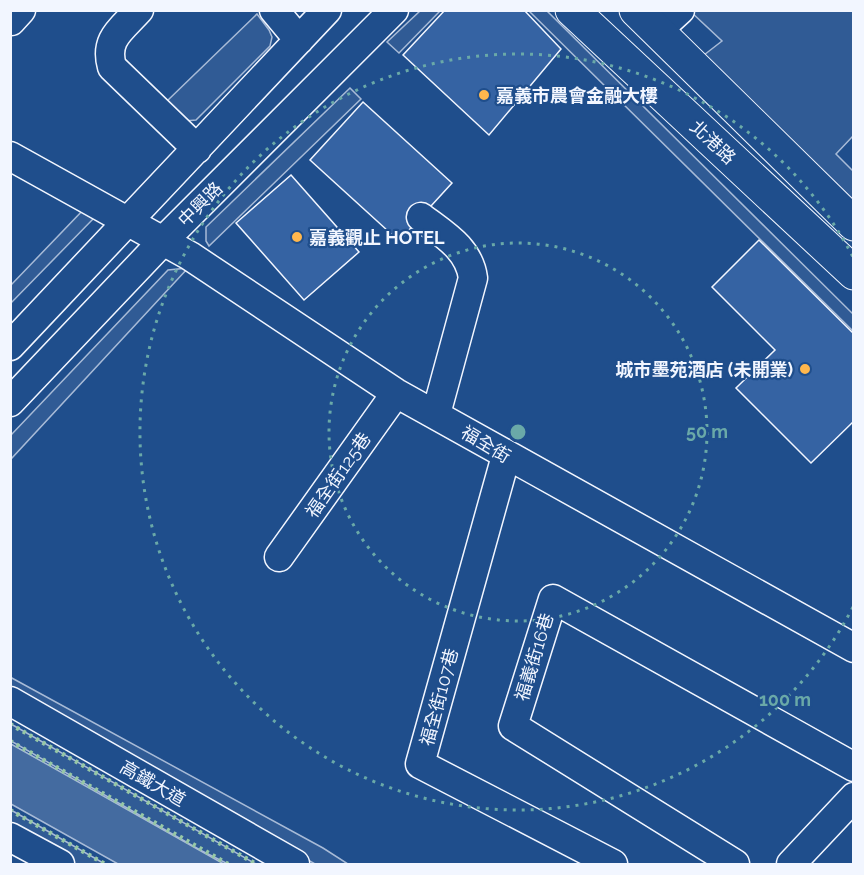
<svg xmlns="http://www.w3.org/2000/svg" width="864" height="875" font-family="Raleway,'Noto Sans TC',sans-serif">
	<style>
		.built { fill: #305b95; stroke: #a8bbd7; stroke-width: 1.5 }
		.water { fill: #446ba0; stroke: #a8bbd7; stroke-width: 1.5 }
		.building { fill: #3563a3; stroke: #f2f6ff; stroke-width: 1.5 }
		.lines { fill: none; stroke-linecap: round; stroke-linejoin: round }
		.minor-casing { stroke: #f2f6ff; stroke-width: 31 }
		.major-casing { stroke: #f2f6ff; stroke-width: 35 }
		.minor { stroke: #1f4e8c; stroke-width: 28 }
		.major { stroke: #1f4e8c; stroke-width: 33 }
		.hedge { stroke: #97c8a6; stroke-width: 4.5; stroke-dasharray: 3 4.5; stroke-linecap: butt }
		.ring { fill: none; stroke: #6aa9a8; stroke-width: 3; stroke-dasharray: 3 6 }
		.poi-dot { fill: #ffb74d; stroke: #1f4e8c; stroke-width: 2 }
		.labels { text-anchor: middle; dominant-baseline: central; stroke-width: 4.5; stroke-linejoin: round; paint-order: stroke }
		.poi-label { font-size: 18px; font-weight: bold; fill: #f2f6ff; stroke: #1f4e8c; text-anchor: start }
		.street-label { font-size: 18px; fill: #f2f6ff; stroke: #1f4e8c }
		.centre { fill: #6aa9a8; stroke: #1f4e8c; stroke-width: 3 }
		.ring-label { font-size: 18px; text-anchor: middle; font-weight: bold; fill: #6aa9a8; stroke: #1f4e8c; stroke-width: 4.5; stroke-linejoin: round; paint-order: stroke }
	</style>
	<rect width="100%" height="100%" fill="#1f4e8c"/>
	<!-- built -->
	<path class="built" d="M 420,11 L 440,11 L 399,53 L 387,42 Z
		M 529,11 L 547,11 L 853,314 L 853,331 Z
		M 690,11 L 853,11 L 853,136 L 836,154 L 853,171 L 853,204 L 704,55 L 722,41 Z
		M 257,14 L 269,30 L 272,37 L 270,46 L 196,120 L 185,121 L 166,102 Z
		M 350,88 L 361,99 L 209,246 L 206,241 L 206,227 Z
		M 87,206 L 95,217 L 11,303 L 11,285 Z
		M 188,268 L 11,459 L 11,435 L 168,270 Z
		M 10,677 L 323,848 L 348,864 L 315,864 L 11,690 Z
		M 11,724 L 256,864 L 228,864 L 200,850 L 11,741 Z
		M 11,810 L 105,864 L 75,864 L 11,828 Z"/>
	<!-- water -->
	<path class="water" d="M 11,744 L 224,864 L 118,864 L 11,804 Z"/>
	<!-- building -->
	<path class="building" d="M 445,10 L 524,10 L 561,49 L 489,135 L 403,55 Z
		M 363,102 L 452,183 L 399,241 L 310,160 Z
		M 291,175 L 359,252 L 304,300 L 236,223 Z
		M 759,240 L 854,334 L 854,421 L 811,463 L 736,388 L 775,350 L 712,287 Z"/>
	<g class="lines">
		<!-- minor casing -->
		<g class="minor-casing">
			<path id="minor" d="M 139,10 C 121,30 104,39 112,67 L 197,149
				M 274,10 L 299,40
				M 11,21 L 21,10
				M 657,31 L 680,10
				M 10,156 L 190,256 L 396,393 L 854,648
				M 421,217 C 443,234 469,248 473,278 L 436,414
				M 10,346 L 327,10
				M 10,402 L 163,241 L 394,10
				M 506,456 L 420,764 L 613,864
				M 279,557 L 396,393
				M 10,701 L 295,864
				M 10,837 L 60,864
				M 735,864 L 513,726 L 553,599 L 854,767
				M 791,864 L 854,797"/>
		</g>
		<!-- major casing -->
		<g class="major-casing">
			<path id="major" d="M 572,10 L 854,273
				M 636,10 L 854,224"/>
		</g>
		<!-- minor -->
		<use href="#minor" class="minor"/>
		<!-- major -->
		<use href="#major" class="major"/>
		<!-- hedge -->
		<path class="hedge" d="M 10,724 L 256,864
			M 10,741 L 228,864
			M 10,810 L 105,864"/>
	</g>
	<!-- distance rings -->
	<g class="ring">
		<circle cx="518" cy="432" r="189"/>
		<path d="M853 607A378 378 0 1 1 853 257"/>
	</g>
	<!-- markers -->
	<g class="poi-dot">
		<circle cx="484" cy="95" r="6"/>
		<circle cx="297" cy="237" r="6"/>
		<circle cx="805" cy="369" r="6"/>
	</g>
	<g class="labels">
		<!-- poi labels -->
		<g class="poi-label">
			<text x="496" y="95">嘉義市農會金融大樓</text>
			<text x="309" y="237">嘉義觀止 HOTEL</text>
			<text x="793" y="369" text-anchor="end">城市墨苑酒店 (未開業)</text>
		</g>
		<!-- street labels -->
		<g class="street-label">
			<text transform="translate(713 142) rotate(43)">北港路</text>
			<text transform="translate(200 204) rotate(-45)">中興路</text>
			<text transform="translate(486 444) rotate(31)">福全街</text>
			<text transform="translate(338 475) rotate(-55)">福全街125巷</text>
			<text transform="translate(534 657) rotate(-73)">福義街16巷</text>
			<text transform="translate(439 697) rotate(-75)">福全街107巷</text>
			<text transform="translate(153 783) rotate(30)">高鐵大道</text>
		</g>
	</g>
	<circle cx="518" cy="432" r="9" class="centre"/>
	<g class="ring-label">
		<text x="707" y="438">50 m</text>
		<text x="785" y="706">100 m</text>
	</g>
	<!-- border -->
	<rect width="864" height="875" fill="none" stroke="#f2f6ff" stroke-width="24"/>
</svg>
